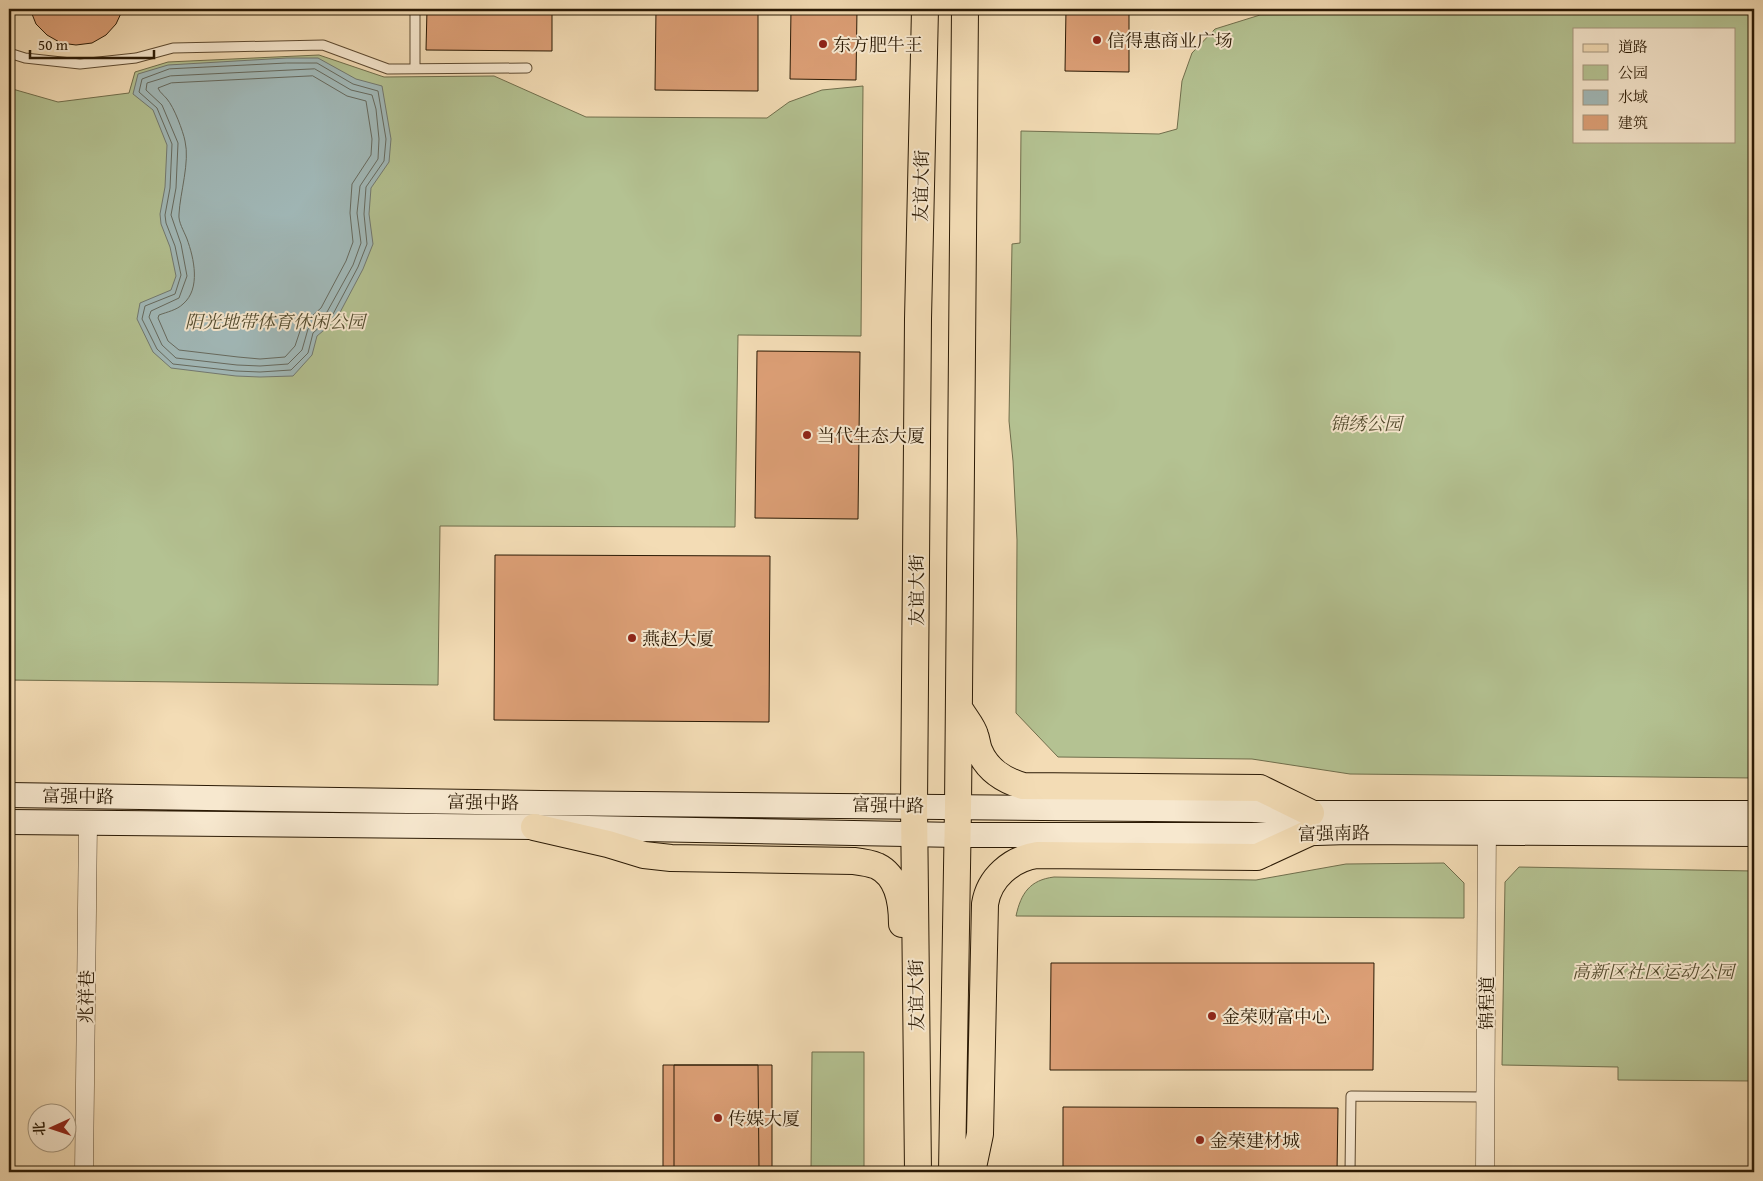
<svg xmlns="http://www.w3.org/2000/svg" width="1763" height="1181" font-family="'Gentium Book Plus','Noto Serif SC',serif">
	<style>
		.green { fill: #b4c292; stroke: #706e4c; fill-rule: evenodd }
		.water { fill: #a1b9b9; stroke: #727971 }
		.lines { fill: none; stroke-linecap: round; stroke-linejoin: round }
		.shore { stroke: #666a5f; stroke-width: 1 }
		.building { fill: #dc9f76; stroke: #2b1a05 }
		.service-casing { stroke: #5d4a31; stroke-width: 11 }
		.minor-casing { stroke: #5d4a31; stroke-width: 19 }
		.secondary-casing { stroke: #2b1a05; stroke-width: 26 }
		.primary-casing { stroke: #2b1a05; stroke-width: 28 }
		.service { stroke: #f7e8cf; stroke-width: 9 }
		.minor { stroke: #f7e8cf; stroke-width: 18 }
		.secondary { stroke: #f7e8cf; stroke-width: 24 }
		.primary { stroke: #f3dcb5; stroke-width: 26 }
		.poi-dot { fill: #8f2418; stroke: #f7e8cf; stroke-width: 2 }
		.labels { text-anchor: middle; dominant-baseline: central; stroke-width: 4; stroke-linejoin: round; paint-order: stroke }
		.poi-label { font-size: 18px; fill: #2b1a05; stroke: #f7e8cf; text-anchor: start }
		.street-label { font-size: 18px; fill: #2b1a05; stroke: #f7e8cf }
		.park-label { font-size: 18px; font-style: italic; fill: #544c2f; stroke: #f7e8cf }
	</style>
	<rect width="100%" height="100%" fill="#f3dcb5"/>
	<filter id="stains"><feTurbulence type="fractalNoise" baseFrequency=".004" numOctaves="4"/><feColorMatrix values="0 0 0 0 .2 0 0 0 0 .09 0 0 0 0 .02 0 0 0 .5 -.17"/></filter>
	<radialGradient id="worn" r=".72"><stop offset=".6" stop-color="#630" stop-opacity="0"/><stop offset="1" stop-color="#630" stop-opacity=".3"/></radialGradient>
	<!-- green -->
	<path class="green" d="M 1388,9 L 1754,9 L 1754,778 L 1350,774 L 1252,759 L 1058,757 L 1016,713 L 1017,540 L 1013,461 L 1009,421 L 1012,244 L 1020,243 L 1021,131 L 1159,134 L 1177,129 L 1182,81 L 1192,53 L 1215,29 L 1260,15 L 1375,14 ZM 1574,29 L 1734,29 L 1734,141 L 1574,141 Z
		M 319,55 L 384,77 L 494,76 L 586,117 L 767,118 L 789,102 L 822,90 L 863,86 L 861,336 L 738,335 L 735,527 L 440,526 L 438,685 L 9,680 L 9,88 L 58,102 L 129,93 L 135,72 L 168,62 Z
		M 1444,863 L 1464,883 L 1464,918 L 1016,916 C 1021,893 1030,880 1054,877 L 1256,880 L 1346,864 Z
		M 1519,867 L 1754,871 L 1754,1081 L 1618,1080 L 1618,1067 L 1502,1065 L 1505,882 Z
		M 812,1052 L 864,1052 L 864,1172 L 811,1172 Z"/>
	<!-- water -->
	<path class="water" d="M 287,58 L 318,58 L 356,79 L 382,86 L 391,139 L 389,162 L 371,188 L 369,214 L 373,244 L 363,269 L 336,320 L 317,336 L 312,355 L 293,376 L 260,377 L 236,376 L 171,368 L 153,352 L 137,319 L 140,303 L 171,290 L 176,276 L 170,247 L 161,224 L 160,214 L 165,187 L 167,145 L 153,110 L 133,94 L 138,74 L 168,65 Z"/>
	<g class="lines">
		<!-- shore -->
		<path class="shore" d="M 287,63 L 317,63 L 353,84 L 378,91 L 386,139 L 384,161 L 366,187 L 364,214 L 367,244 L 358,267 L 332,316 L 313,333 L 308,353 L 291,370 L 260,372 L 236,371 L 173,364 L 157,349 L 142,319 L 145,306 L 175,294 L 181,275 L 175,246 L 166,223 L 165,215 L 170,188 L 172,144 L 157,108 L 139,92 L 142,79 L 169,69 Z
			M 315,69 L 351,90 L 372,95 L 376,109 L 379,139 L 378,159 L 360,186 L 357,213 L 361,243 L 353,265 L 327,312 L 308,329 L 302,350 L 288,364 L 260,366 L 237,365 L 176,358 L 162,345 L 149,317 L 151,311 L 179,298 L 187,276 L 181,244 L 171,215 L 176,188 L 178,143 L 162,105 L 146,90 L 147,83 L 170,76 Z
			M 313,76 L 347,96 L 366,101 L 372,139 L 371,155 L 352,184 L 350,213 L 353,242 L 346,261 L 321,308 L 302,325 L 295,346 L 285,357 L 260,359 L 238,357 L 179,350 L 168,341 L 158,318 L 159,315 C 167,312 177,310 183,304 C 201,289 194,258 187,239 C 184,231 178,222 179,214 C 180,193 190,162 185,141 C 183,131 174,107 167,99 C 164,95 160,93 158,88 L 171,83 Z"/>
	</g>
	<!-- building -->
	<path class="building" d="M 30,9 L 123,9 L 116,24 L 106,35 L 92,43 L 76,45 L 61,43 L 47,35 L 36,24 Z
		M 427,9 L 552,9 L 552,51 L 426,50 Z
		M 656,9 L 758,9 L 758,91 L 655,90 Z
		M 791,9 L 857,9 L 856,80 L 790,79 Z
		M 1066,9 L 1129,9 L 1129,72 L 1065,71 Z
		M 757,351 L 860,352 L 858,519 L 755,518 Z
		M 495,555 L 770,556 L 769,722 L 494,720 Z
		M 1051,963 L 1374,963 L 1373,1070 L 1050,1070 Z
		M 663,1065 L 772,1065 L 772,1172 L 663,1172 Z
		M 674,1065 L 758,1065 L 759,1169 L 674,1170 Z
		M 1063,1107 L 1338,1108 L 1337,1172 L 1063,1172 Z
		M 1751,1112 L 1754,1112 L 1754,1172 L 1751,1172 Z"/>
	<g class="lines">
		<!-- service casing -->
		<g class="service-casing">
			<path id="service" d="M 415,9 L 415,69
				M 9,53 L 25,58 L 80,64 L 136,58 L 173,48 L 323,45 L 388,69 L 527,68
				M 1350,1172 L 1351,1096 L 1486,1097"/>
		</g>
		<!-- minor casing -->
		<g class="minor-casing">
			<path id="minor" d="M 84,1172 L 88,822
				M 1485,1172 L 1487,820"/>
		</g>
		<!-- secondary casing -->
		<g class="secondary-casing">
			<path id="secondary" d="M 9,795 L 542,803 L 1257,810 L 1311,813 L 1754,813
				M 9,822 L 534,827 L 958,835 L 1252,835 L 1348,832 L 1754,834"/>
		</g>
		<!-- primary casing -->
		<g class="primary-casing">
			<path id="primary" d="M 961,711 C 965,718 973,727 975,735 C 977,740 977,745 979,750 C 987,770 1003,780 1023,786 L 1260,788 L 1311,813
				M 534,827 L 608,844 L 644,855 L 671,858 L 854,861 C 862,862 870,863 877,866 C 898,876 902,904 902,924
				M 918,1172 L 914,805 L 918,319 L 925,9
				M 952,1172 L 958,807 L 965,9
				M 972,1172 L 980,1134 L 985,904 C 989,878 1011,859 1037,855 L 1257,857 L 1309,833"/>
		</g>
		<!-- service -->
		<use href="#service" class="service"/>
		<!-- minor -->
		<use href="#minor" class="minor"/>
		<!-- secondary -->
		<use href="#secondary" class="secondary"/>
		<!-- primary -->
		<use href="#primary" class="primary"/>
	</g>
	<!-- markers -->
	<g class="poi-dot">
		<circle cx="1097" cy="40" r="5"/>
		<circle cx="823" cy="44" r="5"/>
		<circle cx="807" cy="435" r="5"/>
		<circle cx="632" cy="638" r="5"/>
		<circle cx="1212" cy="1016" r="5"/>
		<circle cx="718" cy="1118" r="5"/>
		<circle cx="1200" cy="1140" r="5"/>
	</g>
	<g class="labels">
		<!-- poi labels -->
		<g class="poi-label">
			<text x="1107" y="40">信得惠商业广场</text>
			<text x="833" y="44">东方肥牛王</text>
			<text x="817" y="435">当代生态大厦</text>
			<text x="642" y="638">燕赵大厦</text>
			<text x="1222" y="1016">金荣财富中心</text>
			<text x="728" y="1118">传媒大厦</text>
			<text x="1210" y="1140">金荣建材城</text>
		</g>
		<!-- street labels -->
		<g class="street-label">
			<text transform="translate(921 186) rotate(-89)">友谊大街</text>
			<text transform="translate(916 590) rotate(-90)">友谊大街</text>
			<text transform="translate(78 796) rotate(1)">富强中路</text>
			<text transform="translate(483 802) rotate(1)">富强中路</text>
			<text transform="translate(888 805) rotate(1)">富强中路</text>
			<text transform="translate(1334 833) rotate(-1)">富强南路</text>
			<text transform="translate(916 995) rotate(-91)">友谊大街</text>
			<text transform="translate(86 997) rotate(-89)">兆祥巷</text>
			<text transform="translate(1486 1003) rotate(-90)">锦程道</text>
		</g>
		<!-- park labels -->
		<g class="park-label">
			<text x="275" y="321">阳光地带体育休闲公园</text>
			<text x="1366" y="423">锦绣公园</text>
			<text x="1653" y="971">高新区社区运动公园</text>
		</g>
	</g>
	<!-- margin -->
	<rect width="1763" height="1181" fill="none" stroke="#f3dcb5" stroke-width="30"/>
	<rect x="10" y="10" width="1743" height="1161" fill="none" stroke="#2b1a05" stroke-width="2.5"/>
	<rect x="15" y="15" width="1733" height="1151" fill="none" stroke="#2b1a05"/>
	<!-- legend -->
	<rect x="1573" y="28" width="162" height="115" fill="#f7e8cf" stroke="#a5967e"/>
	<rect x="1583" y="44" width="25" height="8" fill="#f3dcb5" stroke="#a5967e"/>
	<text x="1618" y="52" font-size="15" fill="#2b1a05">道路</text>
	<rect x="1583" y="65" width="25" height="15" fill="#b4c292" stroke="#a5967e"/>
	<text x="1618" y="78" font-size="15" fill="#2b1a05">公园</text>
	<rect x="1583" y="90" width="25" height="15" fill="#a1b9b9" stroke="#a5967e"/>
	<text x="1618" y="102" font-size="15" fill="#2b1a05">水域</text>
	<rect x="1583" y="115" width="25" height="15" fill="#dc9f76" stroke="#a5967e"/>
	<text x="1618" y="128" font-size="15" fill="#2b1a05">建筑</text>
	<!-- north arrow -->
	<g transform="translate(52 1128) rotate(267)"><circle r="24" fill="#f7e8cf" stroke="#a5967e"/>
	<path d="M0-4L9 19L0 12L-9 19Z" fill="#8f2418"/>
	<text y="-8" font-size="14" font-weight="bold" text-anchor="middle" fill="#2b1a05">北</text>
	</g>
	<!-- scale -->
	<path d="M30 50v8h124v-8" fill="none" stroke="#2b1a05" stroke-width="2.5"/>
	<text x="38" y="50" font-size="15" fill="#2b1a05" stroke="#f7e8cf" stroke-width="4" paint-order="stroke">50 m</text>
	<rect width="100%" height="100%" filter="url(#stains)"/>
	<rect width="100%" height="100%" fill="url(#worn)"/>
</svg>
